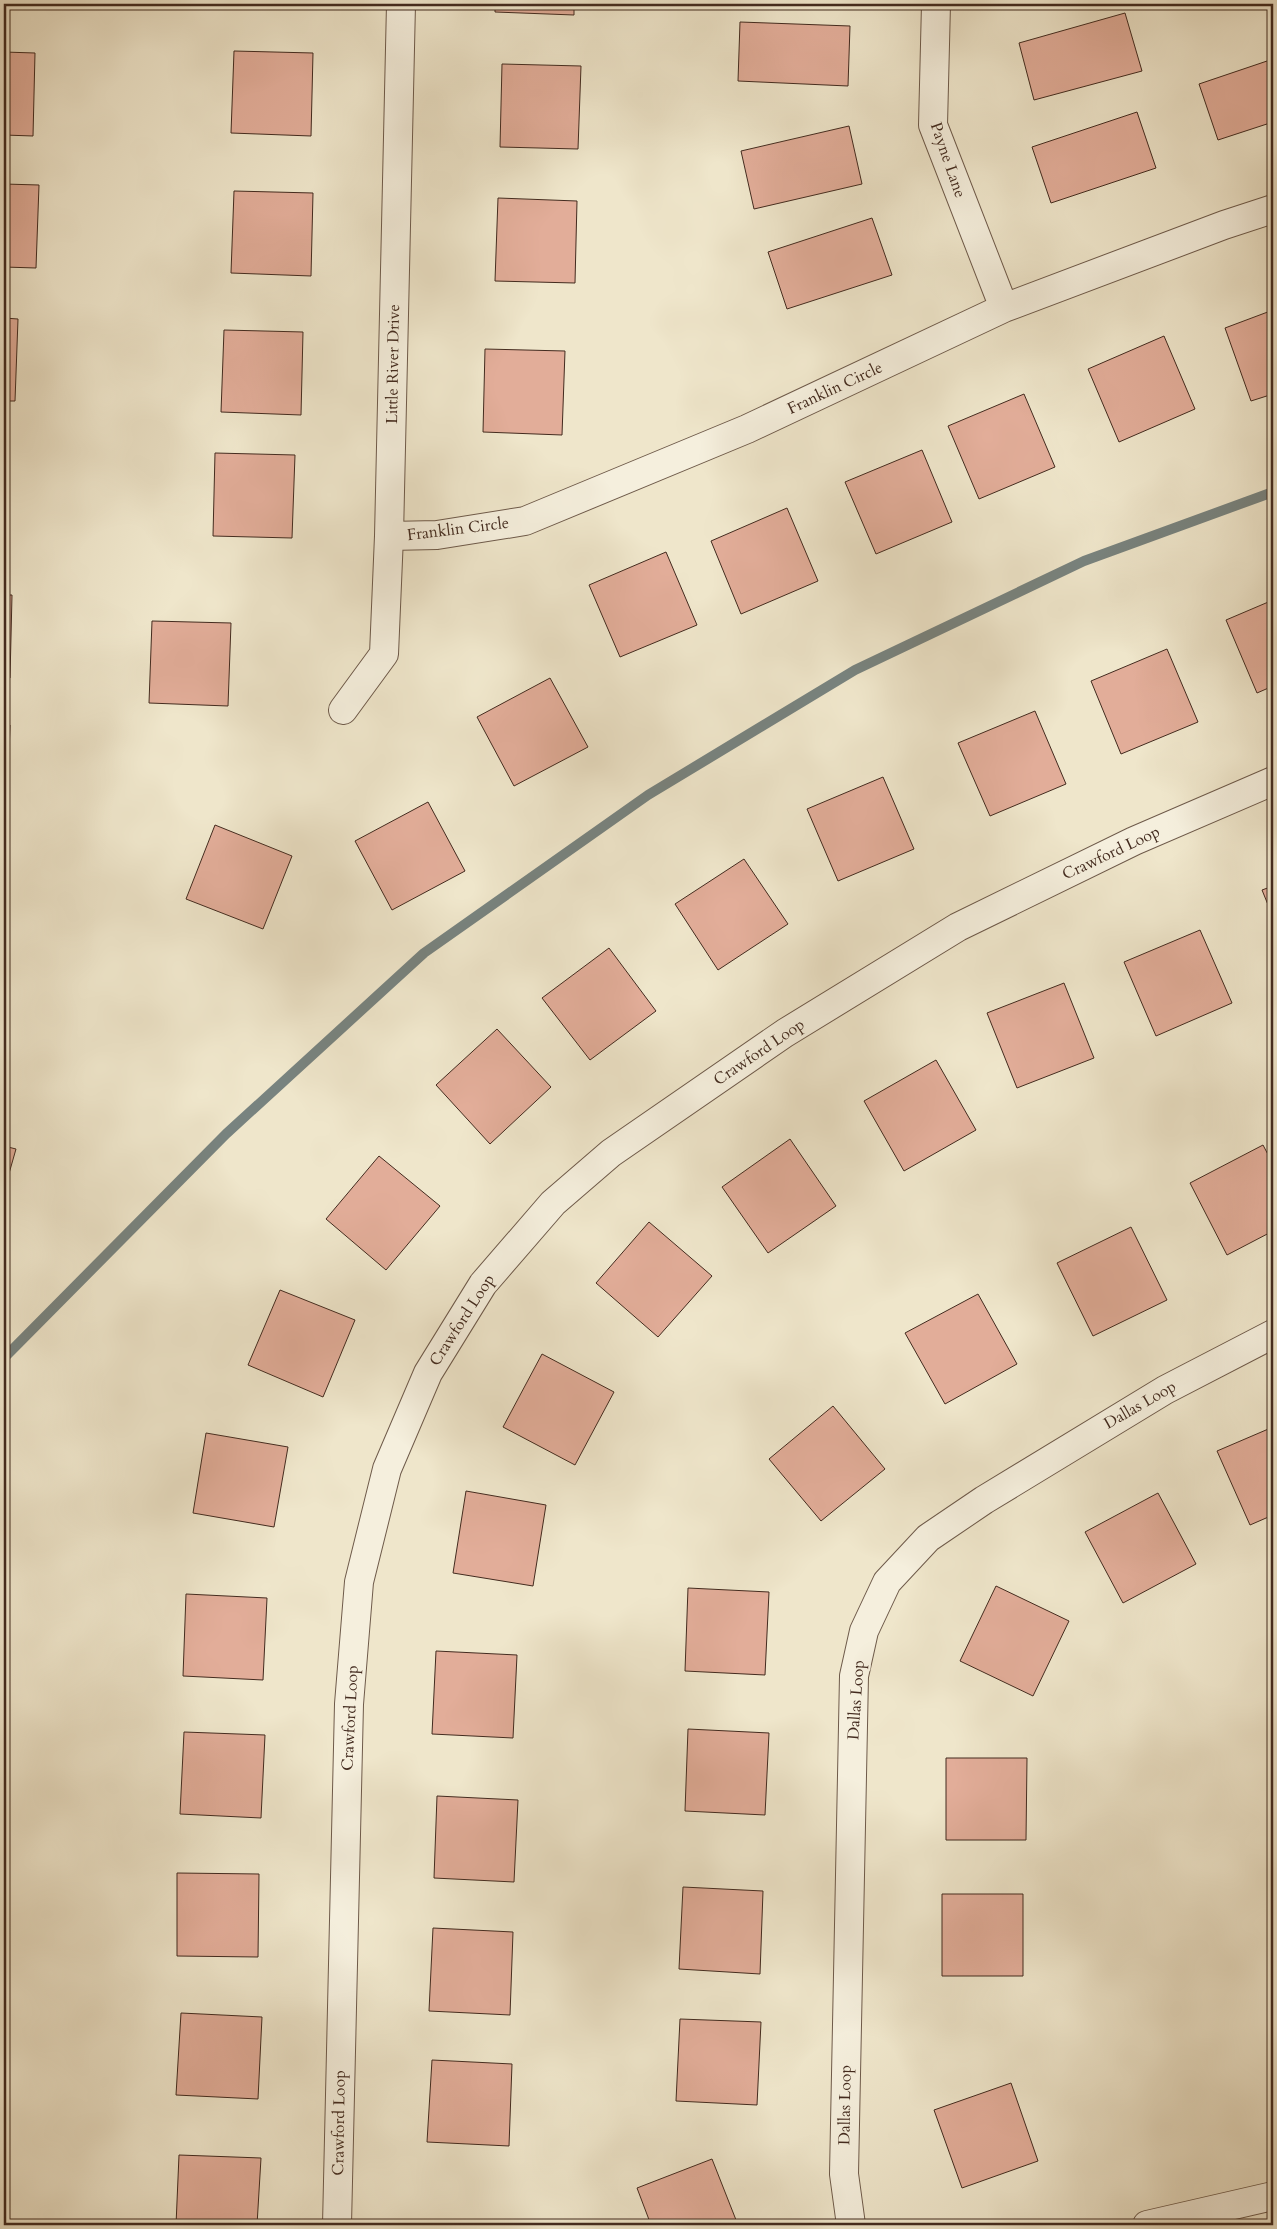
<svg xmlns="http://www.w3.org/2000/svg" width="1277" height="2229" font-family="Cardo,serif">
	<style>
		.lines { fill: none; stroke-linecap: round; stroke-linejoin: round }
		.stream { stroke: #78837f; stroke-width: 10 }
		.building { fill: #e2ad99; stroke: #432b1f }
		.street-casing { stroke: #6e5a4a; stroke-width: 30 }
		.street { stroke: #f5efdd; stroke-width: 28 }
		.labels { text-anchor: middle; dominant-baseline: central; stroke-width: 4.5; stroke-linejoin: round; paint-order: stroke }
		.street-label { font-size: 16px; fill: #432b1f; stroke: #f5efdd }
	</style>
	<rect width="100%" height="100%" fill="#efe6cb"/>
	<filter id="stains"><feTurbulence type="fractalNoise" baseFrequency=".004" numOctaves="4"/><feColorMatrix values="0 0 0 0 .2 0 0 0 0 .09 0 0 0 0 .02 0 0 0 .5 -.17"/></filter>
	<radialGradient id="worn" r=".72"><stop offset=".6" stop-color="#630" stop-opacity="0"/><stop offset="1" stop-color="#630" stop-opacity=".3"/></radialGradient>
	<g class="lines">
		<!-- stream -->
		<path class="stream" d="M 4,1358 L 226,1134 L 424,953 L 648,795 L 855,670 L 1084,561 L 1273,492"/>
	</g>
	<!-- building -->
	<path class="building" d="M 234,4 L 313,4 L 313,8 L 234,6 Z
		M 495,4 L 574,4 L 574,15 L 495,12 Z
		M 1125,13 L 1142,71 L 1034,100 L 1019,43 Z
		M 740,22 L 850,26 L 848,86 L 738,81 Z
		M 234,51 L 313,53 L 311,136 L 231,133 Z
		M 4,52 L 35,53 L 33,136 L 4,135 Z
		M 1273,59 L 1273,122 L 1218,140 L 1199,84 Z
		M 502,64 L 581,66 L 578,149 L 500,147 Z
		M 1137,112 L 1156,168 L 1051,203 L 1032,147 Z
		M 849,126 L 862,184 L 754,209 L 741,151 Z
		M 4,184 L 39,185 L 36,268 L 4,267 Z
		M 234,191 L 313,193 L 311,276 L 231,273 Z
		M 498,198 L 577,201 L 575,283 L 495,281 Z
		M 872,218 L 892,275 L 787,309 L 768,252 Z
		M 1273,310 L 1273,394 L 1251,401 L 1225,328 Z
		M 4,318 L 18,319 L 15,401 L 4,401 Z
		M 224,330 L 303,332 L 301,415 L 221,412 Z
		M 1164,336 L 1195,409 L 1119,442 L 1088,369 Z
		M 485,349 L 565,351 L 562,435 L 483,432 Z
		M 1024,394 L 1055,467 L 979,499 L 948,426 Z
		M 4,448 L 8,448 L 5,532 L 4,532 Z
		M 922,450 L 952,522 L 876,554 L 845,482 Z
		M 215,453 L 295,455 L 292,538 L 213,536 Z
		M 787,508 L 818,581 L 741,614 L 711,541 Z
		M 666,552 L 697,625 L 620,657 L 589,585 Z
		M 4,595 L 12,595 L 10,678 L 4,678 Z
		M 1273,600 L 1273,686 L 1257,693 L 1226,620 Z
		M 152,621 L 231,623 L 228,706 L 149,703 Z
		M 1167,649 L 1198,722 L 1121,754 L 1091,681 Z
		M 550,678 L 588,747 L 514,786 L 477,717 Z
		M 1035,711 L 1066,784 L 990,816 L 958,743 Z
		M 4,725 L 10,725 L 7,808 L 4,808 Z
		M 883,777 L 914,849 L 838,881 L 807,809 Z
		M 428,802 L 465,871 L 392,910 L 355,841 Z
		M 215,825 L 292,856 L 263,929 L 186,899 Z
		M 744,859 L 788,924 L 718,970 L 675,904 Z
		M 1273,886 L 1273,917 L 1262,890 Z
		M 1200,930 L 1232,1003 L 1156,1036 L 1124,962 Z
		M 609,948 L 656,1011 L 590,1060 L 542,998 Z
		M 1064,983 L 1094,1058 L 1017,1088 L 987,1013 Z
		M 497,1029 L 551,1087 L 490,1144 L 436,1085 Z
		M 936,1060 L 976,1130 L 904,1171 L 864,1101 Z
		M 790,1139 L 836,1206 L 768,1253 L 722,1187 Z
		M 1263,1145 L 1273,1164 L 1273,1231 L 1227,1255 L 1190,1183 Z
		M 4,1146 L 16,1149 L 4,1191 Z
		M 379,1156 L 440,1206 L 386,1270 L 326,1219 Z
		M 649,1222 L 712,1276 L 658,1337 L 596,1283 Z
		M 1131,1227 L 1167,1300 L 1093,1336 L 1057,1263 Z
		M 280,1290 L 355,1320 L 323,1397 L 248,1365 Z
		M 978,1294 L 1017,1364 L 945,1404 L 905,1333 Z
		M 542,1354 L 614,1392 L 575,1465 L 503,1427 Z
		M 833,1406 L 885,1469 L 821,1521 L 769,1459 Z
		M 1273,1427 L 1273,1515 L 1250,1525 L 1217,1451 Z
		M 206,1433 L 288,1447 L 274,1527 L 193,1513 Z
		M 466,1491 L 546,1505 L 533,1586 L 453,1573 Z
		M 1158,1493 L 1196,1564 L 1123,1603 L 1085,1532 Z
		M 996,1586 L 1069,1621 L 1033,1696 L 960,1661 Z
		M 688,1588 L 769,1592 L 765,1675 L 685,1671 Z
		M 186,1594 L 267,1598 L 263,1680 L 183,1676 Z
		M 436,1651 L 517,1655 L 513,1738 L 432,1734 Z
		M 688,1729 L 769,1733 L 765,1815 L 685,1811 Z
		M 184,1732 L 265,1735 L 261,1818 L 180,1814 Z
		M 946,1758 L 1027,1758 L 1026,1840 L 946,1840 Z
		M 437,1796 L 518,1800 L 514,1882 L 434,1878 Z
		M 177,1873 L 259,1874 L 258,1957 L 177,1956 Z
		M 683,1887 L 763,1891 L 760,1974 L 679,1969 Z
		M 942,1894 L 1023,1894 L 1023,1976 L 942,1976 Z
		M 433,1928 L 513,1932 L 510,2015 L 429,2011 Z
		M 181,2013 L 262,2017 L 258,2099 L 176,2095 Z
		M 680,2019 L 761,2022 L 757,2105 L 676,2101 Z
		M 432,2060 L 512,2064 L 509,2146 L 427,2142 Z
		M 1011,2083 L 1038,2161 L 962,2188 L 934,2110 Z
		M 179,2155 L 261,2158 L 257,2225 L 176,2225 Z
		M 712,2159 L 738,2225 L 651,2225 L 637,2188 Z"/>
	<g class="lines">
		<!-- street casing -->
		<g class="street-casing">
			<path id="street" d="M 936,4 L 933,125 L 1004,308
				M 389,536 L 437,535 L 525,521 L 747,429 L 1004,308 L 1224,225 L 1273,209
				M 343,710 L 384,654 L 389,536 L 401,4
				M 337,2225 L 349,1704 L 359,1582 L 387,1469 L 428,1373 L 483,1284 L 553,1203 L 611,1153 L 785,1033 L 958,927 L 1134,841 L 1273,781
				M 851,2225 L 844,2174 L 854,1676 L 864,1631 L 887,1582 L 928,1538 L 984,1500 L 1165,1390 L 1273,1334
				M 1147,2225 L 1273,2196"/>
		</g>
		<!-- street -->
		<use href="#street" class="street"/>
	</g>
	<g class="labels">
		<!-- street labels -->
		<g class="street-label">
			<text transform="translate(948 160) rotate(71)">Payne Lane</text>
			<text transform="translate(393 364) rotate(-89)">Little River Drive</text>
			<text transform="translate(835 388) rotate(-25)">Franklin Circle</text>
			<text transform="translate(458 529) rotate(-7)">Franklin Circle</text>
			<text transform="translate(1111 853) rotate(-25)">Crawford Loop</text>
			<text transform="translate(759 1052) rotate(-34)">Crawford Loop</text>
			<text transform="translate(462 1320) rotate(-57)">Crawford Loop</text>
			<text transform="translate(1140 1405) rotate(-30)">Dallas Loop</text>
			<text transform="translate(856 1700) rotate(-86)">Dallas Loop</text>
			<text transform="translate(350 1718) rotate(-87)">Crawford Loop</text>
			<text transform="translate(845 2105) rotate(-89)">Dallas Loop</text>
			<text transform="translate(339 2123) rotate(-89)">Crawford Loop</text>
		</g>
	</g>
	<!-- margin -->
	<rect width="1277" height="2229" fill="none" stroke="#efe6cb" stroke-width="20"/>
	<rect x="5" y="5" width="1267" height="2219" fill="none" stroke="#432b1f" stroke-width="2.5"/>
	<rect x="10" y="10" width="1257" height="2209" fill="none" stroke="#432b1f"/>
	<rect width="100%" height="100%" filter="url(#stains)"/>
	<rect width="100%" height="100%" fill="url(#worn)"/>
</svg>
